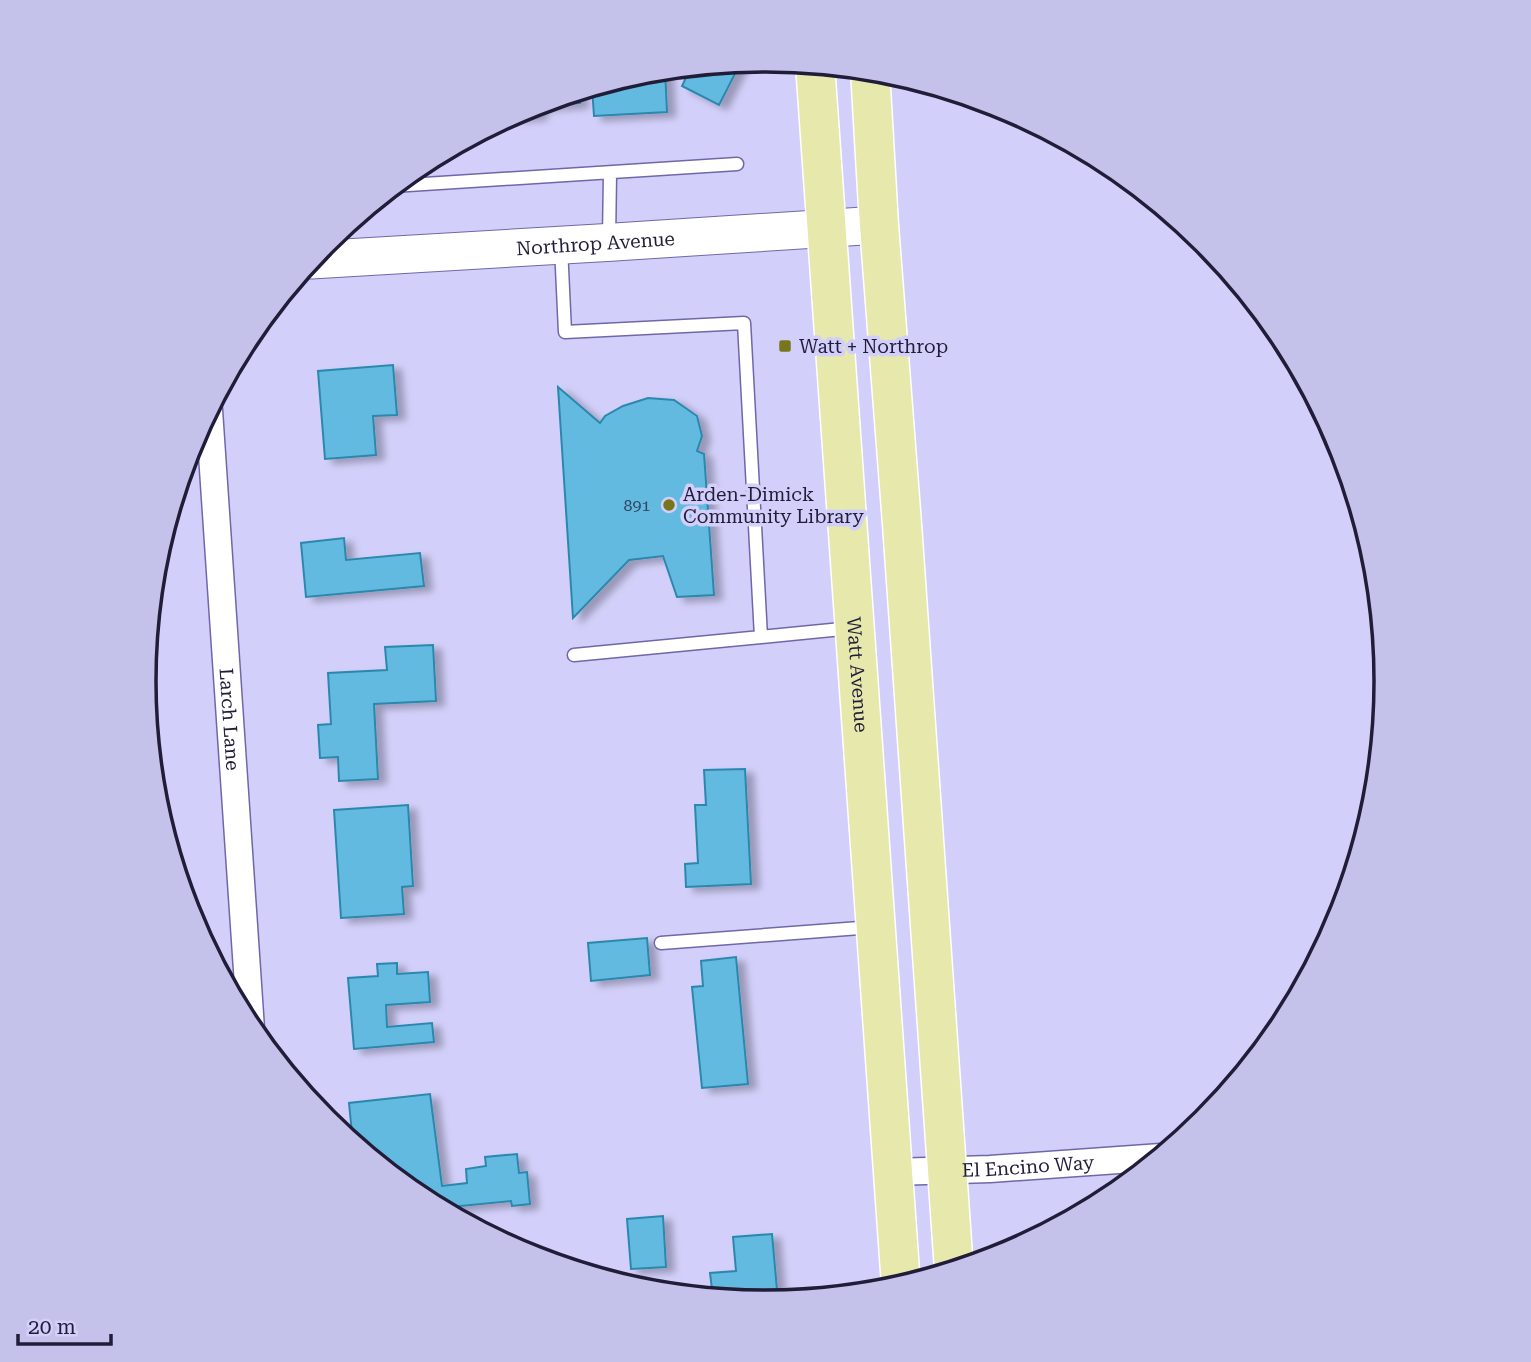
<svg xmlns="http://www.w3.org/2000/svg" width="1531" height="1362" font-family="'Roboto Serif',serif">
	<style>
		.building { fill: #64bae1; stroke: #2c88ac; stroke-width: 2; filter: url(#shadow) }
		.lines { fill: none; stroke-linecap: round; stroke-linejoin: round }
		.lane-casing { stroke: #7067a8; stroke-width: 15 }
		.street-casing { stroke: #7067a8; stroke-width: 29 }
		.secondary-casing { stroke: #7067a8; stroke-width: 39 }
		.primary-casing { stroke: #fff; stroke-width: 41 }
		.lane { stroke: #fff; stroke-width: 12 }
		.street { stroke: #fff; stroke-width: 26 }
		.secondary { stroke: #fff; stroke-width: 37 }
		.primary { stroke: #e7e8ac; stroke-width: 38 }
		.poi-dot { fill: #77761d; stroke: #d2cffa; stroke-width: 2.5 }
		.labels { text-anchor: middle; dominant-baseline: central; stroke-width: 7; stroke-linejoin: round; paint-order: stroke }
		.number-label { font-size: 16px; fill: #324462 }
		.street-label { font-size: 19px; fill: #211d38; stroke: #d2cffa }
		.poi-label { font-size: 19px; fill: #211d38; stroke: #d2cffa; text-anchor: start }
		.rim { fill: none; stroke: #211d38; stroke-width: 3.5 }
	</style>
	<defs>
		<filter id="shadow"><feDropShadow dx="8" dy="4.5" stdDeviation="3.5" flood-color="#0004"/></filter>
	</defs>
	<rect width="100%" height="100%" fill="#d2cffa"/>
	<!-- building -->
	<path class="building" d="M 741,62 L 719,105 L 682,86 L 691,67 Z
		M 665,69 L 667,112 L 594,116 L 592,87 L 645,71 Z
		M 579,91 L 580,103 L 538,106 L 539,115 L 514,117 L 514,114 L 528,107 Z
		M 393,365 L 397,415 L 373,416 L 376,455 L 325,459 L 318,371 Z
		M 558,387 L 600,423 L 605,416 L 623,406 L 648,398 L 674,400 L 697,416 L 702,436 L 697,451 L 704,454 L 714,595 L 677,597 L 663,556 L 629,560 L 573,618 Z
		M 344,538 L 346,560 L 420,553 L 424,586 L 306,597 L 301,543 Z
		M 433,645 L 436,701 L 374,704 L 378,779 L 339,781 L 338,757 L 320,758 L 318,725 L 331,724 L 328,673 L 387,670 L 385,647 Z
		M 745,769 L 751,884 L 686,887 L 685,864 L 698,863 L 695,805 L 706,805 L 704,770 Z
		M 408,805 L 413,886 L 402,887 L 404,914 L 341,918 L 334,810 Z
		M 647,938 L 650,975 L 591,981 L 588,943 Z
		M 736,957 L 748,1084 L 702,1088 L 692,987 L 703,986 L 701,961 Z
		M 397,963 L 397,974 L 428,972 L 430,1002 L 386,1005 L 387,1027 L 432,1023 L 434,1042 L 354,1049 L 348,978 L 378,976 L 377,964 Z
		M 430,1094 L 442,1186 L 467,1183 L 466,1169 L 486,1166 L 485,1157 L 517,1154 L 519,1173 L 527,1172 L 530,1204 L 512,1206 L 511,1201 L 440,1208 L 420,1198 L 353,1143 L 349,1103 Z
		M 663,1216 L 666,1267 L 631,1269 L 627,1219 Z
		M 772,1234 L 778,1301 L 765,1302 L 713,1297 L 710,1273 L 736,1271 L 733,1237 Z"/>
	<g class="lines">
		<!-- lane casing -->
		<g class="lane-casing">
			<path id="lane" d="M 393,186 L 737,164
				M 609,240 L 610,174
				M 561,247 L 565,332 L 744,323 L 761,637 L 852,628
				M 574,655 L 761,637
				M 661,943 L 873,927"/>
		</g>
		<!-- street casing -->
		<g class="street-casing">
			<g id="street">
				<path id="s1" d="M 209,410 L 251,1029"/>
				<path id="s2" d="M 893,1172 L 990,1169 L 1161,1157"/>
			</g>
		</g>
		<!-- secondary casing -->
		<g class="secondary-casing">
			<g id="secondary">
				<path id="s3" d="M 311,260 C 500,250 690,237 879,225"/>
			</g>
		</g>
		<!-- primary casing -->
		<g class="primary-casing">
			<g id="primary">
				<path id="s4" d="M 815,64 L 901,1286"/>
				<path d="M 870,70 L 879,225 L 902,524 L 954,1270"/>
			</g>
		</g>
		<!-- lane -->
		<use href="#lane" class="lane"/>
		<!-- street -->
		<use href="#street" class="street"/>
		<!-- secondary -->
		<use href="#secondary" class="secondary"/>
		<!-- primary -->
		<use href="#primary" class="primary"/>
	</g>
	<!-- markers -->
	<g class="poi-dot">
		<rect x="778" y="339" width="14" height="14" rx="3.5"/>
		<circle cx="669" cy="505" r="7"/>
	</g>
	<g class="labels">
		<!-- number labels -->
		<g class="number-label">
			<text x="637" y="505">891</text>
		</g>
		<!-- street labels -->
		<g class="street-label">
			<text stroke="none"><textPath href="#s3" startOffset="285">Northrop Avenue</textPath></text>
			<text stroke="none"><textPath href="#s4" startOffset="612">Watt Avenue</textPath></text>
			<text stroke="none"><textPath href="#s1" startOffset="310">Larch Lane</textPath></text>
			<text stroke="none"><textPath href="#s2" startOffset="135">El Encino Way</textPath></text>
		</g>
		<!-- poi labels -->
		<g class="poi-label">
			<text x="799" y="346">Watt + Northrop</text>
			<text x="683" y="494">Arden-Dimick<tspan x="683" dy="22">Community Library</tspan></text>
		</g>
	</g>
	<!-- crop -->
	<path d="M0 0H1531V1362H0ZM156 681a609 609 0 1 1 1218 0a609 609 0 1 1-1218 0Z" fill="#c4c1ea" fill-rule="evenodd"/>
	<path class="rim" d="M156 681a609 609 0 1 1 1218 0a609 609 0 1 1-1218 0Z"/>
	<!-- scale -->
	<path d="M18 1334v10h93v-10" fill="none" stroke="#211d38" stroke-width="3.5"/>
	<text x="28" y="1334" font-size="21" fill="#211d38" stroke="#d2cffa" stroke-width="5" paint-order="stroke">20 m</text>
</svg>
